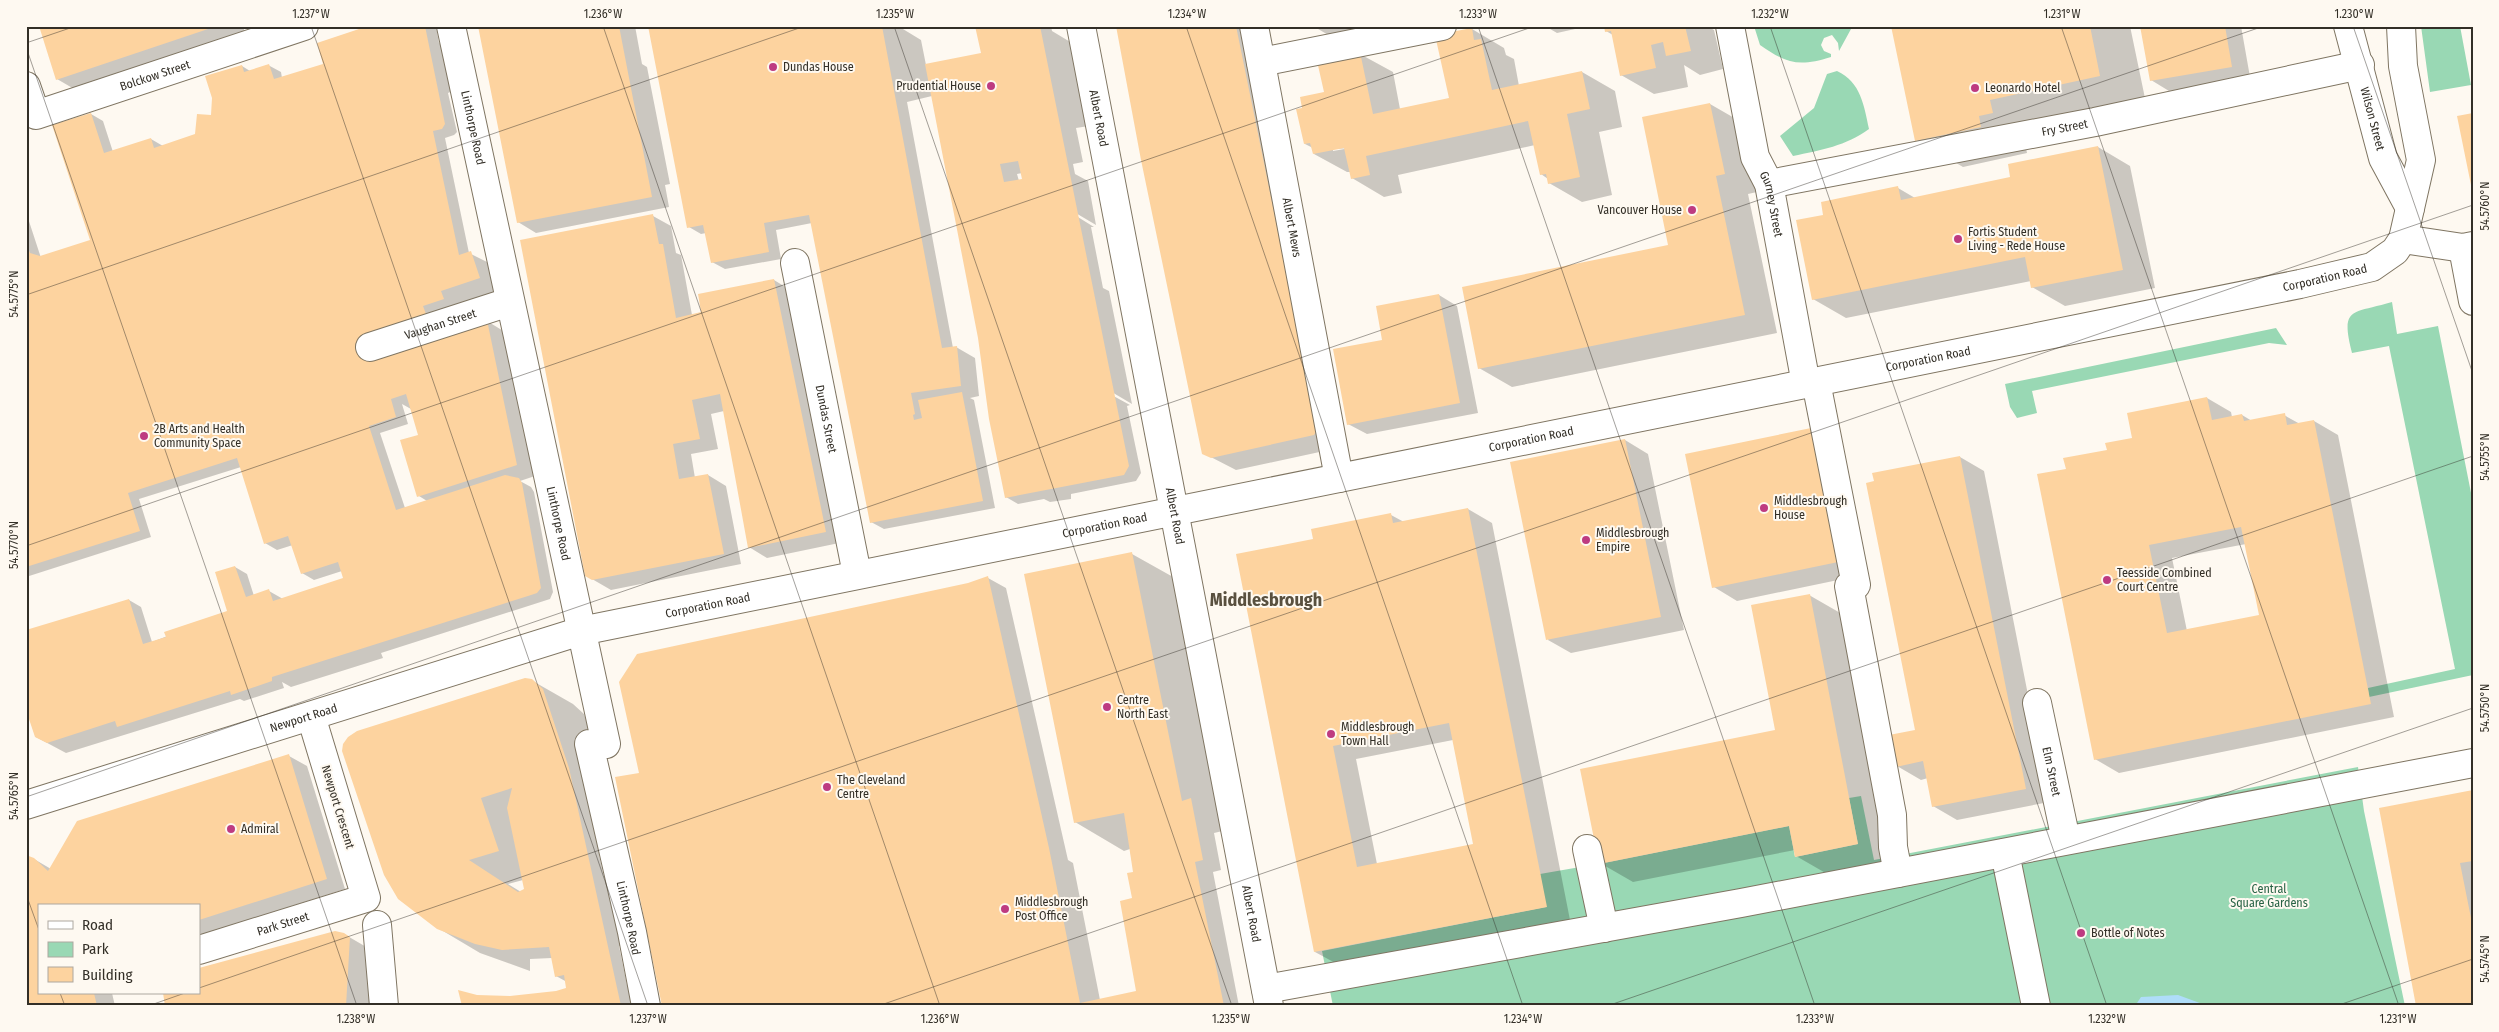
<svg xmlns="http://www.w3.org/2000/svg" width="2499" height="1032" font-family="'Fira Sans Condensed',sans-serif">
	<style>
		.green { fill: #99d8b4 }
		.water { fill: #afddf9 }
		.shadow { fill: #0003; fill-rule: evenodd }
		.building { fill: #fdd39f; fill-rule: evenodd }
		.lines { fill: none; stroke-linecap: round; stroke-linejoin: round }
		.minor-casing { stroke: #7f7562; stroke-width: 30 }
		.minor { stroke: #fff; stroke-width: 28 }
		.ticks { fill: none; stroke: #332f27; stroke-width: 1; stroke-opacity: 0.45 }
		.poi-dot { fill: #be3b81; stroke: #fef9f1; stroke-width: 2 }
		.labels { text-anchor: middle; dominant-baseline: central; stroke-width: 4; stroke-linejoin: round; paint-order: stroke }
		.poi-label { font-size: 12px; fill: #332f27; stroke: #fef9f1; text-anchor: start }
		.street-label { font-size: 12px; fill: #332f27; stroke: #fef9f1 }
		.park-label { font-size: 12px; fill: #276244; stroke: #fef9f1 }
		.district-label { font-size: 18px; font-weight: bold; fill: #59503f; stroke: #fef9f1 }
		.neatline { fill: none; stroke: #332f27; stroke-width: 2 }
		.ticks-label { font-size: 12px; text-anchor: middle; fill: #332f27 }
	</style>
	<rect width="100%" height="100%" fill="#fef9f1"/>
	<!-- green -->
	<path class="green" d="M 1754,26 L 1850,26 L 1851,29 L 1839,51 L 1838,43 L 1832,35 L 1824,38 L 1821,45 L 1824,51 L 1831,54 L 1831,57 C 1799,67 1787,64 1760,45 Z
		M 2421,26 L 2460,26 L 2471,85 L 2430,92 Z
		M 1837,71 C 1861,82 1864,106 1869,129 C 1846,146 1821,150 1793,156 L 1780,136 L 1814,108 L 1827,74 Z
		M 2392,302 L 2397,334 L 2438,326 L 2473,503 L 2473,675 L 2369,697 L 2368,688 L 2455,669 L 2389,346 L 2352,353 C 2340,306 2352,314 2392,302 Z
		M 2276,328 L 2287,345 L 2269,343 L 2032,391 L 2037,413 L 2017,418 L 2010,407 L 2005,384 Z
		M 2358,767 L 2364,811 L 2405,1006 L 1333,1006 L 1322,951 L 1546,907 L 1540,874 L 1609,862 L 1789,826 L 1795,857 L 1858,844 L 1849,798 L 1861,796 L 1874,860 Z"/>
	<!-- water -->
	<path class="water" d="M 2178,995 L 2208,1006 L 2135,1006 L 2141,997 Z"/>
	<!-- shadow -->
	<path class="shadow" d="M 40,26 L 243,26 L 246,37 L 81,93 L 57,79 Z
		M 372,26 L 436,26 L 439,43 L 445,46 L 453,91 L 448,93 L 457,132 L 454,135 L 445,138 L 469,253 L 495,266 L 503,291 L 487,321 L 505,332 L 535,476 L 520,481 L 531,487 L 534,492 L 553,592 L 550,599 L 381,653 L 383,658 L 291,687 L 282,682 L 284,688 L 244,701 L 240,699 L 66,753 L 36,737 L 129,600 L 141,607 L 152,642 L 229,612 L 235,567 L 247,574 L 254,596 L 269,591 L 283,599 L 345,581 L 342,571 L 314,580 L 302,573 L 293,545 L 277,550 L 265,543 L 241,467 L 139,499 L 151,537 L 26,577 L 26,212 L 41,258 L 91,241 L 91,114 L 103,121 L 113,152 L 151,139 L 163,146 L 196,135 L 212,116 L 242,66 L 250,71 L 268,65 L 281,72 L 282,78 L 325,65 ZM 402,404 L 411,409 L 420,436 L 419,496 L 427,501 L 405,508 L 380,433 L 408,424 Z
		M 480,26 L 635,26 L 642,64 L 647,67 L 670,184 L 665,185 L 669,207 L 536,233 L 518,222 Z
		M 649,26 L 898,26 L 921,40 L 926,65 L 982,54 L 977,26 L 1051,26 L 1052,31 L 1072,43 L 1089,126 L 1076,128 L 1083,162 L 1073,164 L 1075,174 L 1088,181 L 1096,225 L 1074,212 L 1073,214 L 1094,227 L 1091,227 L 1103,288 L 1109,291 L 1132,404 L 1110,391 L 1108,393 L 1130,405 L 1127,406 L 1141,473 L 1136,481 L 1071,494 L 1071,499 L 1050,502 L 1044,499 L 1018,504 L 1006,497 L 979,338 L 932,96 L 907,102 L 953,348 L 956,347 L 975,358 L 979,396 L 970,398 L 974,400 L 995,508 L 884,529 L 871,522 L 812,223 L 776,230 L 781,259 L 725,269 L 712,262 L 706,233 L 701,234 L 689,227 ZM 1022,173 L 1026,179 L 1019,181 L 1017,174 Z
		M 1117,26 L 1265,26 L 1338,448 L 1236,470 L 1203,453 Z
		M 1313,26 L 1382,26 L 1342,43 Z
		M 1545,26 L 1584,26 L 1584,27 L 1557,33 Z
		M 1605,26 L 1707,26 L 1714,30 L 1723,69 L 1700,75 L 1684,65 L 1688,87 L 1654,94 L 1621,75 L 1613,35 L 1606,31 Z
		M 1892,26 L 2130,26 L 2146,103 L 2025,143 L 2027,153 L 1963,167 L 1917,140 Z
		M 2141,26 L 2241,26 L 2250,77 L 2169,91 L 2151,80 Z
		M 1472,29 L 1504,48 L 1506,55 L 1514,59 L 1519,86 L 1582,72 L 1615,91 L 1622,127 L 1599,132 L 1612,195 L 1582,202 L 1549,183 L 1548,179 L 1541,174 L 1535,145 L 1398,175 L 1402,193 L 1384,197 L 1352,178 L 1350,172 L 1347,172 L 1314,154 L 1313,148 L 1305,144 L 1304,109 L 1325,93 L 1360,54 L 1393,72 L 1400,109 L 1450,99 ZM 1350,148 L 1333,151 L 1333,149 Z
		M 1710,104 L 1743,123 L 1757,192 L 1748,194 L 1777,333 L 1512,387 L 1479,368 L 1669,246 Z
		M 2098,147 L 2130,166 L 2155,288 L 2065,306 L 2032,287 L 2031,281 L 1846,318 L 1813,299 L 1824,216 L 1898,188 L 1915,198 L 2012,178 Z
		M 653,216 L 671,226 L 676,253 L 681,255 L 692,315 L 703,313 L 774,280 L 797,294 L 844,542 L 767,558 L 749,547 L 724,411 L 711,414 L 718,449 L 691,454 L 695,478 L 708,475 L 726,486 L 741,564 L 611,590 L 592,579 Z
		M 1439,295 L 1457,306 L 1478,413 L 1367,434 L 1348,424 L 1383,341 Z
		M 2207,398 L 2231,412 L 2232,417 L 2242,415 L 2252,421 L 2284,415 L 2300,424 L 2314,421 L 2338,435 L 2394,717 L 2119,773 L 2095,759 L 2067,470 L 2133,439 ZM 2246,544 L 2260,616 L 2187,631 L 2172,558 Z
		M 1625,440 L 1648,454 L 1684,630 L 1571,653 L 1548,640 Z
		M 1687,455 L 1867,574 L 1737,601 L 1714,587 Z
		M 1960,457 L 1984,471 L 2049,802 L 1957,820 L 1933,806 L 1928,778 L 1921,780 L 1897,766 L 1916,731 Z
		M 1468,509 L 1492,523 L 1570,920 L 1339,965 L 1315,952 L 1314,540 L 1391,515 L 1404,522 ZM 1453,740 L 1475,845 L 1377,864 L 1356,759 Z
		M 1132,554 L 1182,582 L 1231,829 L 1214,833 L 1221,870 L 1213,872 L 1239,1006 L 663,1006 L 641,773 L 968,584 L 988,578 L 1006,588 L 1068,860 L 1073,863 L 1100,1000 L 1137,992 L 1134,873 L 1130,849 L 1124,851 L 1075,822 Z
		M 1809,595 L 1842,614 L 1890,863 L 1829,875 L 1796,856 L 1795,850 L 1633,882 L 1600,863 L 1777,731 Z
		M 531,680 L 573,704 L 584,714 L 610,792 L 604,854 L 599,855 L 605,882 L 611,886 L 624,945 L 619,946 L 627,985 L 638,992 L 641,1006 L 463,1006 L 476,996 L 510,997 L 556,992 L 568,988 L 567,982 L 556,976 L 552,958 L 530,959 L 530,971 L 480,953 L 438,928 L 399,898 ZM 523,880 L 528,890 L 521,892 L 508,884 Z
		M 289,756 L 307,766 L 345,889 L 199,936 L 199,906 L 39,906 L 39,993 L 112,993 L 115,1006 L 26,1006 L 34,859 L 51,869 Z
		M 2473,791 L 2473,1006 L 2418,1006 Z
		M 335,932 L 344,934 L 368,948 L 371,1006 L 167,1006 L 199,993 L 199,969 Z"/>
	<!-- building -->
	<path class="building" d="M 39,26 L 213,26 L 214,27 L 56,80 Z
		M 368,26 L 425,26 L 445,124 L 442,129 L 433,131 L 459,255 L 471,251 L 480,278 L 441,291 L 444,299 L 423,306 L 426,314 L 366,334 L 373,357 L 487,320 L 517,465 L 417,497 L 400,440 L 418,435 L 406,394 L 391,399 L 396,417 L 369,426 L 396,510 L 505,475 L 519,478 L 522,483 L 541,588 L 537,593 L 528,596 L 272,677 L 272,681 L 231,695 L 230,691 L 117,727 L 115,721 L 47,743 L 35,737 L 26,710 L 26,630 L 129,599 L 143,644 L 166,637 L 164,632 L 227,611 L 215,572 L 235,566 L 246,597 L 269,589 L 273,601 L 343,578 L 338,562 L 301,574 L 288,536 L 264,544 L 237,458 L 128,493 L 140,531 L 26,567 L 26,242 L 30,253 L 40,256 L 90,240 L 52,125 L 91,113 L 104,153 L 151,138 L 154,148 L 195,134 L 197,114 L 211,115 L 212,98 L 205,76 L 242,65 L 244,72 L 269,64 L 274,79 L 323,64 L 317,43 Z
		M 478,26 L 619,26 L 652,197 L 517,223 Z
		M 648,26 L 882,26 L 942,348 L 957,346 L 961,386 L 911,393 L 915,414 L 913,415 L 914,420 L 922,418 L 918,400 L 962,392 L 983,501 L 870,523 L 809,215 L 764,223 L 769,252 L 711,263 L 703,225 L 687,228 Z
		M 975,26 L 1040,26 L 1129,466 L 1124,475 L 1005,498 L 989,419 L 978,338 L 925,64 L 981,53 ZM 1018,161 L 1022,179 L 1004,182 L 1000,164 Z
		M 1116,26 L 1236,26 L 1318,428 L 1314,435 L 1211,458 L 1202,454 L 1141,160 Z
		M 1604,26 L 1685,26 L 1691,51 L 1666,56 L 1663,42 L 1651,45 L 1656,68 L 1620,76 L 1611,31 L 1605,32 Z
		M 1891,26 L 2090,26 L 2100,76 L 1990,100 L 1993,113 L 1979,116 L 1981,127 L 1915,141 Z
		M 2140,26 L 2225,26 L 2232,67 L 2150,81 Z
		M 1472,28 L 1474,40 L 1481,39 L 1492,90 L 1582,71 L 1590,109 L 1567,114 L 1580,177 L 1548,184 L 1546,174 L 1540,175 L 1528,121 L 1366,156 L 1370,175 L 1351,179 L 1344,148 L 1313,154 L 1310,143 L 1304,144 L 1296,109 L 1302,108 L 1300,97 L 1324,92 L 1317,61 L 1360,52 L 1373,114 L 1449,98 L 1435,35 Z
		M 1710,103 L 1725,174 L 1716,176 L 1745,315 L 1478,369 L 1462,287 L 1668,245 L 1642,117 Z
		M 2473,113 L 2473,185 L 2471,185 L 2457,116 Z
		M 2098,146 L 2123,270 L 2031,288 L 2025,257 L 1812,300 L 1796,220 L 1823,215 L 1821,202 L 1898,186 L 1901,200 L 2010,177 L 2008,164 Z
		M 653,214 L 659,244 L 663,244 L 676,318 L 701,312 L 698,294 L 774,279 L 826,532 L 748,548 L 720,394 L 692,400 L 700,439 L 673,444 L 679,479 L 708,474 L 724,554 L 592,580 L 585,576 L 520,240 Z
		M 1439,294 L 1460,403 L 1347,425 L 1333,349 L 1382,340 L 1376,306 Z
		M 2207,397 L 2212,420 L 2242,414 L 2244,421 L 2285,413 L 2287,425 L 2314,420 L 2371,704 L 2094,760 L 2037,474 L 2066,469 L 2063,458 L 2107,450 L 2105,443 L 2132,438 L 2127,413 ZM 2241,527 L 2259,615 L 2167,633 L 2149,545 Z
		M 1816,427 L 1843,561 L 1712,588 L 1685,454 Z
		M 1625,439 L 1661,617 L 1546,640 L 1510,462 Z
		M 1960,456 L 2026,789 L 1932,807 L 1923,761 L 1896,767 L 1889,735 L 1915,730 L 1866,483 L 1874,481 L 1872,473 Z
		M 1468,508 L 1547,907 L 1314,952 L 1236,554 L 1313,539 L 1311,529 L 1391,513 L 1393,523 ZM 1449,723 L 1473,844 L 1357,867 L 1333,746 Z
		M 1132,552 L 1182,801 L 1191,798 L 1203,860 L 1195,862 L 1224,1006 L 662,1006 L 615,777 L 639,773 L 619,682 L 637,654 L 968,583 L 988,576 L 1049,848 L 1080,1003 L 1136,991 L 1120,901 L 1132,898 L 1127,873 L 1133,872 L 1124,813 L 1074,823 L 1024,574 Z
		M 1810,594 L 1858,844 L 1795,857 L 1789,826 L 1599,864 L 1580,769 L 1775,730 L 1751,605 Z
		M 525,678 L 532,679 L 543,689 L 569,768 L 621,1006 L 462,1006 L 458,990 L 477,995 L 510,996 L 556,991 L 566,988 L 564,975 L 555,977 L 549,947 L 502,950 L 475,944 L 437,929 L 398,899 L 384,875 L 342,751 L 343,744 L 348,737 L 357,731 ZM 512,788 L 507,808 L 524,889 L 518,892 L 469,860 L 499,851 L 481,798 Z
		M 289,754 L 327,879 L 199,920 L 199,906 L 39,906 L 39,993 L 94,993 L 97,1006 L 26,1006 L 26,855 L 34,858 L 48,871 L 77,821 Z
		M 2473,790 L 2473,861 L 2460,863 L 2473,928 L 2473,1006 L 2416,1006 L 2379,808 Z
		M 335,931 L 344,933 L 350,937 L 346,1006 L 165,1006 L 163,993 L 199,993 L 199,968 Z"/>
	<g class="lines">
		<!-- minor casing -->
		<g class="minor-casing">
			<g id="minor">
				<path id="s1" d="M 451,26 L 606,744 L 589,744 L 632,932 L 646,1006"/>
				<path id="s2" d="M 1081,26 L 1269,1006"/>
				<path id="s3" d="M 1254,26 L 1339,478"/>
				<path id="s4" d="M 1730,26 L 1755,157 L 1769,184 L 1806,384"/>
				<path id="s5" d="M 2348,26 L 2383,158 L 2410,208"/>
				<path d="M 1261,62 L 1442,26"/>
				<path id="s6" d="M 26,86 L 36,115 L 304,26"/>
				<path id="s7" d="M 1769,184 L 2095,122 L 2360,65"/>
				<path d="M 2403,239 L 2463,248 L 2473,246"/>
				<path d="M 2463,248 L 2473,301"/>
				<path id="s8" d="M 795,263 L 857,574"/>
				<path id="s9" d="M 370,347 L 509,302"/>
				<path d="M 1816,382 L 1856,585 L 1849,586 L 1892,815 L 1893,847 L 1898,873"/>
				<path id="s10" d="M 2037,703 L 2066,840"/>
				<path id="s11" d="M 26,805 L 581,631 L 2300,284 L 2372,267 L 2395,251 L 2403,239 L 2421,160 L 2403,66 L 2401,26"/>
				<path d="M 1587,849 L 1604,928"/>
				<path d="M 2005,853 L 2036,1006"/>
				<path d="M 377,925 L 384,1006"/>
				<path id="s12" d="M 199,950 L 366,898 L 311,716"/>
				<path d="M 1266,989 L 1741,903 L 2473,763"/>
			</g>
		</g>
		<!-- minor -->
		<use href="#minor" class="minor"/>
	</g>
	<!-- ticks -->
	<path class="ticks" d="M 311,26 L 648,1006M 603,26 L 940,1006M 894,26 L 1232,1006M 1186,26 L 1523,1006M 1478,26 L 1815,1006M 1770,26 L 2107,1006M 2061,26 L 2399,1006M 2353,26 L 2473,374M 26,43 L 76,26M 26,47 L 357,1006M 26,295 L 805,26M 26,546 L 1535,26M 26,797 L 2264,26M 26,894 L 39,930M 199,988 L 2473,205M 60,993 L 65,1006M 148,1006 L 185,993M 878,1006 L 2473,456M 1607,1006 L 2473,708M 2336,1006 L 2473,959"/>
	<!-- markers -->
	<g class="poi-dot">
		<circle cx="773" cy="67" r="5"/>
		<circle cx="991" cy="86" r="5"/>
		<circle cx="1975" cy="88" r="5"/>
		<circle cx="1692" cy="210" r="5"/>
		<circle cx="1958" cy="239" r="5"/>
		<circle cx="144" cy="436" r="5"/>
		<circle cx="1764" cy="508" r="5"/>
		<circle cx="1586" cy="540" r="5"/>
		<circle cx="2107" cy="580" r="5"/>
		<circle cx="1107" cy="707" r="5"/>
		<circle cx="1331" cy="734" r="5"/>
		<circle cx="827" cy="787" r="5"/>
		<circle cx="231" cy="829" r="5"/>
		<circle cx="1005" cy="909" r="5"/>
		<circle cx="2081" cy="933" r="5"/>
	</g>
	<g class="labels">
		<!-- poi labels -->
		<g class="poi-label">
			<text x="783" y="67">Dundas House</text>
			<text x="981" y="86" text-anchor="end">Prudential House</text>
			<text x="1985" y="88">Leonardo Hotel</text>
			<text x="1682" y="210" text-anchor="end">Vancouver House</text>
			<text x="1968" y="232">Fortis Student<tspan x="1968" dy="14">Living - Rede House</tspan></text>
			<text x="154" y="429">2B Arts and Health<tspan x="154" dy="14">Community Space</tspan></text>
			<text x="1774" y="501">Middlesbrough<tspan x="1774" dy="14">House</tspan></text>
			<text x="1596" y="533">Middlesbrough<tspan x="1596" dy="14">Empire</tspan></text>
			<text x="2117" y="573">Teesside Combined<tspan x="2117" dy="14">Court Centre</tspan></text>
			<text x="1117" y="700">Centre<tspan x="1117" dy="14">North East</tspan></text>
			<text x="1341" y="727">Middlesbrough<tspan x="1341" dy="14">Town Hall</tspan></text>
			<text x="837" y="780">The Cleveland<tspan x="837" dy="14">Centre</tspan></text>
			<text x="241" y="829">Admiral</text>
			<text x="1015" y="902">Middlesbrough<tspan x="1015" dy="14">Post Office</tspan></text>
			<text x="2091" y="933">Bottle of Notes</text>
		</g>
		<!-- street labels -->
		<g class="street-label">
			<text stroke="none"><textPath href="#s6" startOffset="156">Bolckow Street</textPath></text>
			<text stroke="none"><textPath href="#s2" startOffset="94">Albert Road</textPath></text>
			<text stroke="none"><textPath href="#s5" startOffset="96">Wilson Street</textPath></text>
			<text stroke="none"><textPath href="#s1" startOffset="104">Linthorpe Road</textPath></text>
			<text stroke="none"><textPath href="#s7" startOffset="301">Fry Street</textPath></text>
			<text stroke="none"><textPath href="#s4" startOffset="184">Gurney Street</textPath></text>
			<text stroke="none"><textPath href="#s3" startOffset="205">Albert Mews</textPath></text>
			<text stroke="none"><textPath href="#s11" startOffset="2361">Corporation Road</textPath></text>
			<text stroke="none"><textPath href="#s9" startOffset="74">Vaughan Street</textPath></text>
			<text stroke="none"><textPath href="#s11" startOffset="1956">Corporation Road</textPath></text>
			<text stroke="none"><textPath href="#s8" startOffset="159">Dundas Street</textPath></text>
			<text stroke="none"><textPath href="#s11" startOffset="1551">Corporation Road</textPath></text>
			<text stroke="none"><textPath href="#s2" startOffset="499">Albert Road</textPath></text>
			<text stroke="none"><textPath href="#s1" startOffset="509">Linthorpe Road</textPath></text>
			<text stroke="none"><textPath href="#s11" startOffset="1116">Corporation Road</textPath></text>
			<text stroke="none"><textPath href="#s11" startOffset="711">Corporation Road</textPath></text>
			<text stroke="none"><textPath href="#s11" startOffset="291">Newport Road</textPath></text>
			<text stroke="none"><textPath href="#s10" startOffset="70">Elm Street</textPath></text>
			<text transform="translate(338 807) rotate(73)">Newport Crescent</text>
			<text stroke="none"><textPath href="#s2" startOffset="904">Albert Road</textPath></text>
			<text stroke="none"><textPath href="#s1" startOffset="930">Linthorpe Road</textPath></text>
			<text stroke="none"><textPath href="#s12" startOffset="88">Park Street</textPath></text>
		</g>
		<!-- park labels -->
		<g class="park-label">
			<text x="2269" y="889">Central<tspan x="2269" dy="14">Square Gardens</tspan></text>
		</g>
		<!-- district labels -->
		<g class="district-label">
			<text x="1266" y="600">Middlesbrough</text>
		</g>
	</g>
	<!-- border -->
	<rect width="2499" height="1032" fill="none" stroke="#fef9f1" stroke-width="55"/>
	<!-- legend -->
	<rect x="38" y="904" width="162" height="90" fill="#fef9f1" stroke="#ada8a0"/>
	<rect x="48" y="921" width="25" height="8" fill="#ffffff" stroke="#ada8a0"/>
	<text x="82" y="930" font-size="15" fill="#332f27">Road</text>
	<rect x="48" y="942" width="25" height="15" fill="#99d8b4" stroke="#ada8a0"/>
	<text x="82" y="954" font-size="15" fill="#332f27">Park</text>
	<rect x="48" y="967" width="25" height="15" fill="#fdd39f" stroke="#ada8a0"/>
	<text x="82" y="980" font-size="15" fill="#332f27">Building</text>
	<rect x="28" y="28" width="2444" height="976" class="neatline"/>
	<g class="ticks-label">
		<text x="311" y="18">1.237°W</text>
		<text x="603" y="18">1.236°W</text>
		<text x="895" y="18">1.235°W</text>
		<text x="1187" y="18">1.234°W</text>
		<text x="1478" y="18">1.233°W</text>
		<text x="1770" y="18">1.232°W</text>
		<text x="2062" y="18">1.231°W</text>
		<text x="2354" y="18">1.230°W</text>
		<text transform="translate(2485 206) rotate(-90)" y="4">54.5760°N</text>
		<text transform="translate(14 294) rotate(-90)" y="4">54.5775°N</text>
		<text transform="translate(2485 457) rotate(-90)" y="4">54.5755°N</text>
		<text transform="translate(14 545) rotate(-90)" y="4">54.5770°N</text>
		<text transform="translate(2485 708) rotate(-90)" y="4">54.5750°N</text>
		<text transform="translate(14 796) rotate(-90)" y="4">54.5765°N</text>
		<text transform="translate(2485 959) rotate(-90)" y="4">54.5745°N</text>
		<text x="356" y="1023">1.238°W</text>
		<text x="648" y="1023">1.237°W</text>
		<text x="940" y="1023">1.236°W</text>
		<text x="1231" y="1023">1.235°W</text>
		<text x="1523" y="1023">1.234°W</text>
		<text x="1815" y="1023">1.233°W</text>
		<text x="2107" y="1023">1.232°W</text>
		<text x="2398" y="1023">1.231°W</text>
	</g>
</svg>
